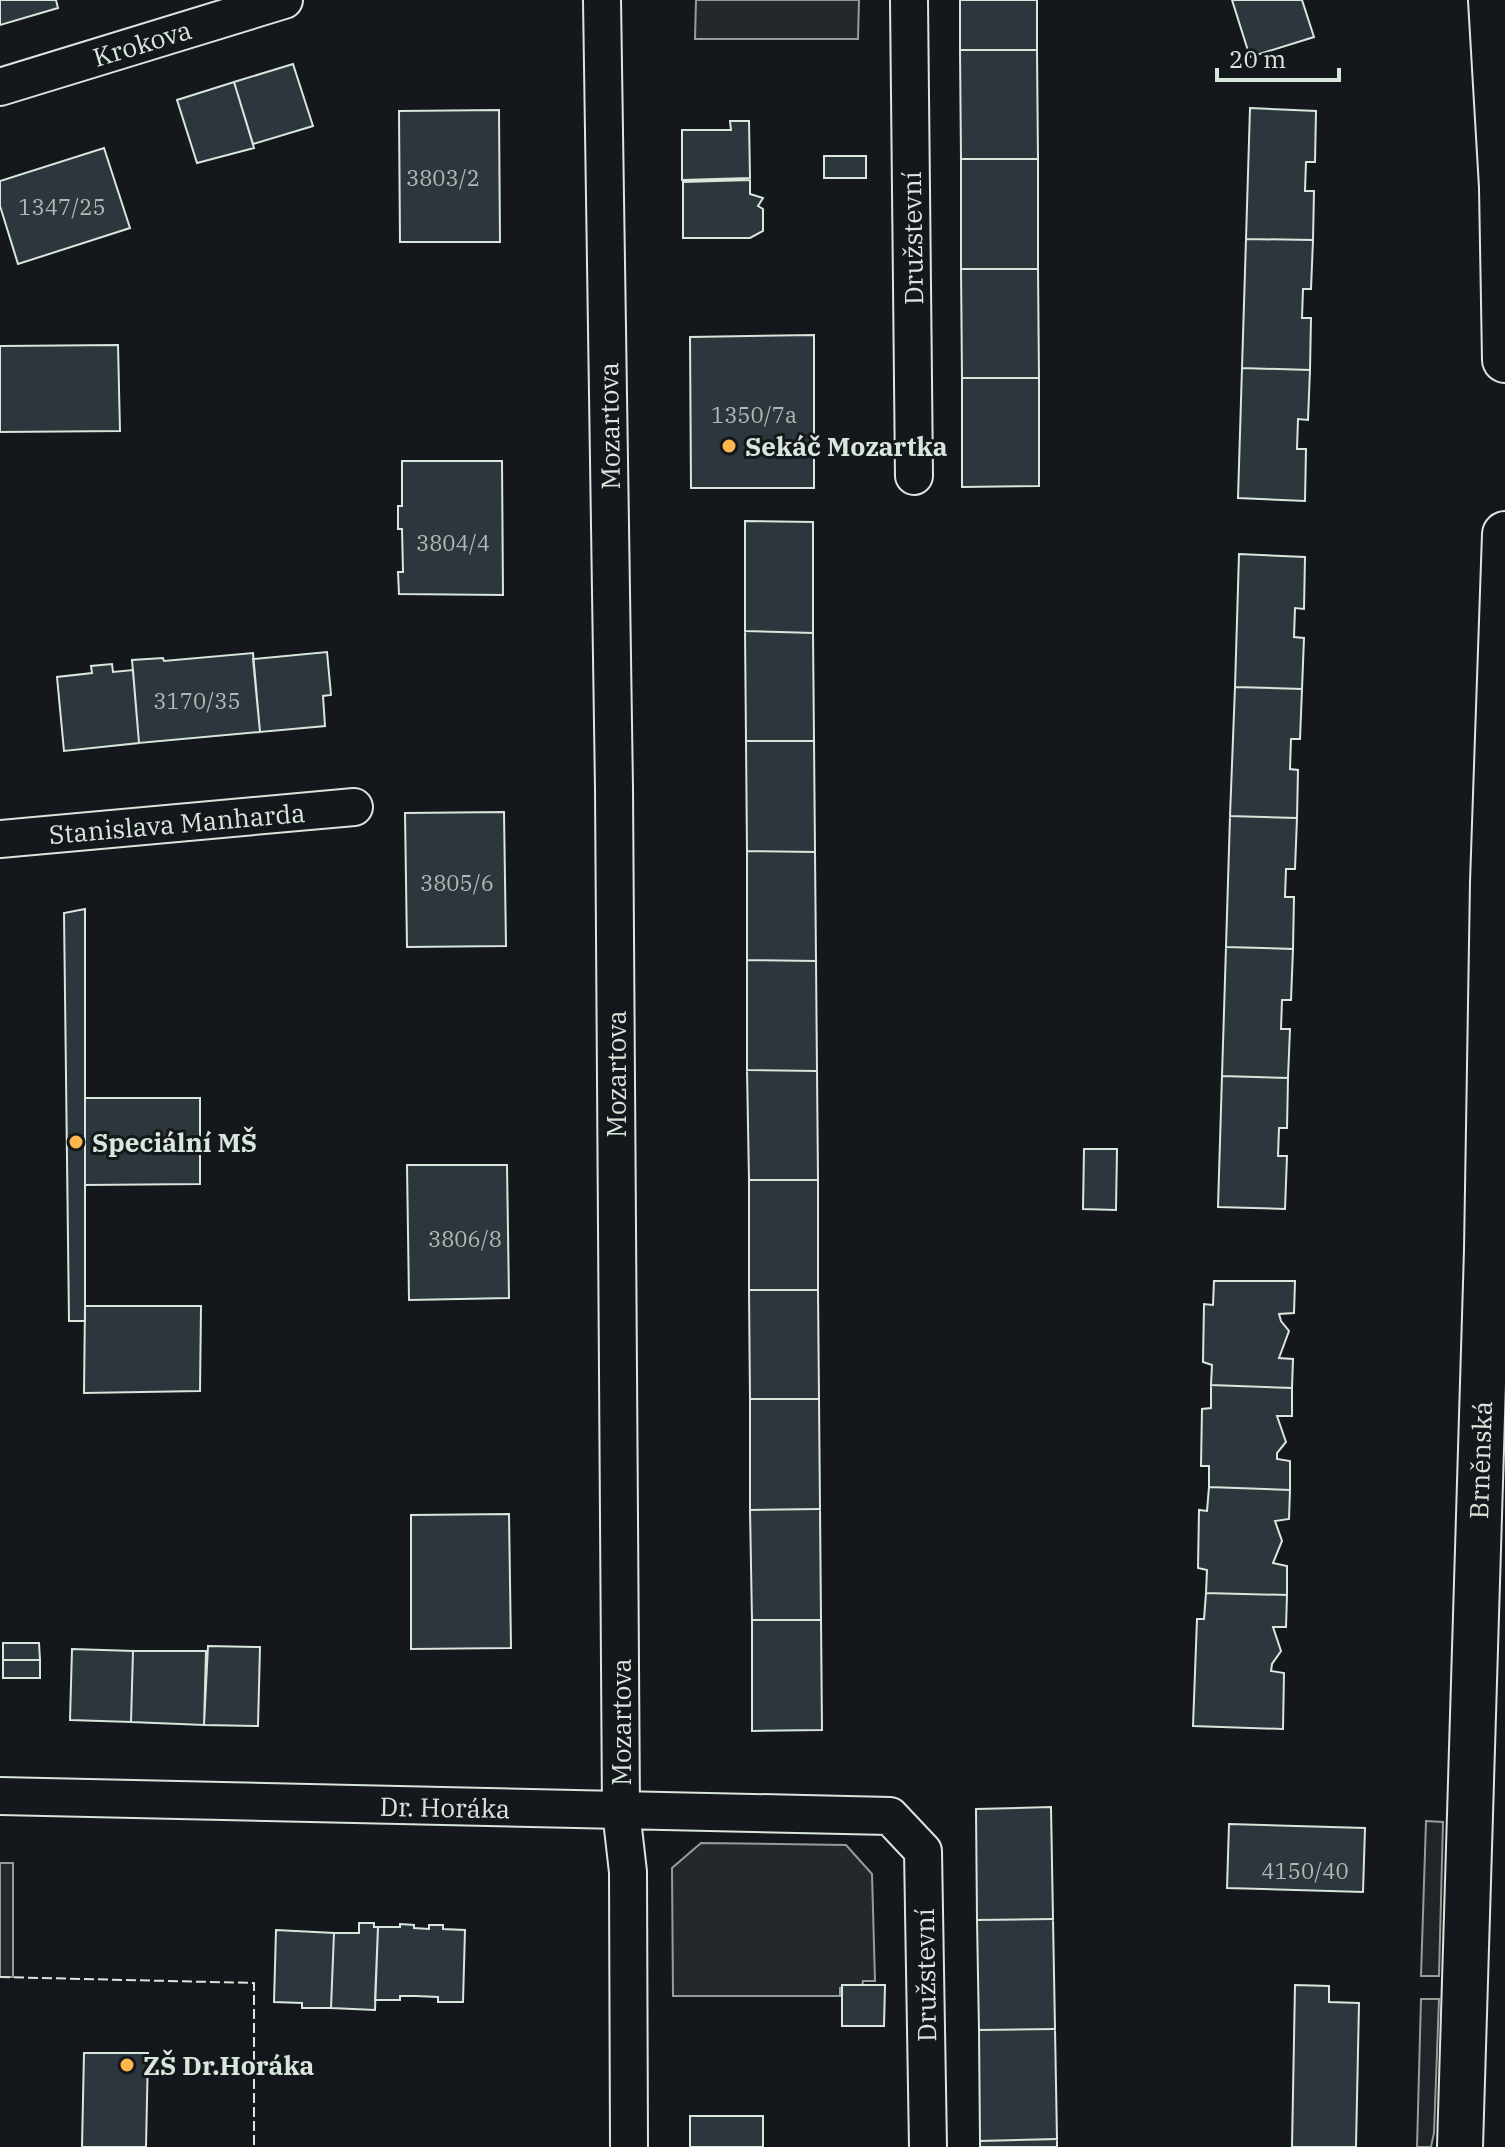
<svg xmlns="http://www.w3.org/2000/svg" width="1505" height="2147" font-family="'IBM Plex Serif',serif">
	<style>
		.green { fill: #202428; stroke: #939e99; stroke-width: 2 }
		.parking { fill: #24282b; stroke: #939e99; stroke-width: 2 }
		.building { fill: #2c363c; stroke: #d8e6dc; stroke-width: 2 }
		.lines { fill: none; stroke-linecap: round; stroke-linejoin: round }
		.minor-casing { stroke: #d8e6dc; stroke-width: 40 }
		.secondary-casing { stroke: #d8e6dc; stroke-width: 48 }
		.minor { stroke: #14181c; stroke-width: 36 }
		.secondary { stroke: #14181c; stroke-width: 44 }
		.fence { stroke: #d8e6dc; stroke-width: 2; stroke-dasharray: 10 4; stroke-linecap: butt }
		.poi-dot { fill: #ffb74d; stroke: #14181c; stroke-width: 3 }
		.labels { text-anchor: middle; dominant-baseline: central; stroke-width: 6; stroke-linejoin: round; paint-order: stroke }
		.number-label { font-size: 22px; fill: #adbab4 }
		.street-label { font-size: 26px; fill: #d8e6dc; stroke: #14181c }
		.poi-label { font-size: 26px; font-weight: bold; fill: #d8e6dc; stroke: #14181c; text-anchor: start }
	</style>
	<rect width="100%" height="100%" fill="#14181c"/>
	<!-- green -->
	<path class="green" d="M 1426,1821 L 1443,1822 L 1439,1976 L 1421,1976 Z
		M 1421,1999 L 1439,1999 L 1434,2133 L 1431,2147 L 1417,2147 Z"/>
	<!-- parking -->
	<path class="parking" d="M 696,0 L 859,0 L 858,39 L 695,39 Z
		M 701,1843 L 846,1845 L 872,1874 L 875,1981 L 863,1981 L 862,1987 L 840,1988 L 840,1996 L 673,1996 L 672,1868 Z
		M 0,1863 L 13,1863 L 13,1977 L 0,1977 Z"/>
	<!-- building -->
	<path class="building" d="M 0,0 L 56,0 L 58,8 L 0,25 Z
		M 960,0 L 1037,0 L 1037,50 L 960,50 Z
		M 1232,0 L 1302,0 L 1314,37 L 1250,57 Z
		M 960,50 L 1037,50 L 1038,159 L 961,159 Z
		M 293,64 L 313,126 L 253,144 L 234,82 Z
		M 234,82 L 254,148 L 197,163 L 177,100 Z
		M 1250,108 L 1316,111 L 1315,162 L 1306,162 L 1305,191 L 1314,191 L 1313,240 L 1246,239 Z
		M 499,110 L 500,242 L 400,242 L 399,111 Z
		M 730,121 L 749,121 L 750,178 L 682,180 L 682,130 L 731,130 Z
		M 104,148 L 130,228 L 18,264 L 0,206 L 0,181 Z
		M 824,156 L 866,156 L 866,178 L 824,178 Z
		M 961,159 L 1038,159 L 1038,269 L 961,269 Z
		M 750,180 L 750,194 L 763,198 L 758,206 L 763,209 L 763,231 L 750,238 L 683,238 L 683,182 Z
		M 1246,239 L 1313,240 L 1311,289 L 1303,289 L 1302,318 L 1311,318 L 1310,370 L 1242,368 Z
		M 961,269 L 1038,269 L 1039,378 L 962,378 Z
		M 814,335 L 814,488 L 691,488 L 690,337 Z
		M 118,345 L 120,431 L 0,432 L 0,346 Z
		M 1242,368 L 1310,370 L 1308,420 L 1298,419 L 1297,449 L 1306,449 L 1305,501 L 1238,498 Z
		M 962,378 L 1039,378 L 1039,486 L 962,487 Z
		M 402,461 L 502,461 L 503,595 L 399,594 L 398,572 L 403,572 L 402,529 L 398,529 L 398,506 L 402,506 Z
		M 745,521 L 813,522 L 813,633 L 745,631 Z
		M 1239,554 L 1305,557 L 1304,609 L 1295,608 L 1294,637 L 1304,638 L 1302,689 L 1235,687 Z
		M 745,631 L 813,633 L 814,741 L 746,741 Z
		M 327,652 L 331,695 L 323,696 L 325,726 L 260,732 L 253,659 Z
		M 253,653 L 260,732 L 139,743 L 132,660 L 163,658 L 164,661 Z
		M 112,664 L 113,672 L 133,670 L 139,743 L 64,751 L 57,677 L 92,673 L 91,666 Z
		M 1235,687 L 1302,689 L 1300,739 L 1291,739 L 1290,769 L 1298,770 L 1297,818 L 1230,816 Z
		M 746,741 L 814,741 L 815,852 L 747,851 Z
		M 504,812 L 506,946 L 407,947 L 405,813 Z
		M 1230,816 L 1297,818 L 1295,869 L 1286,869 L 1285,897 L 1294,897 L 1293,949 L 1226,947 Z
		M 747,851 L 815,852 L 816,961 L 747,960 Z
		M 85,909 L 85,1321 L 69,1321 L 64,913 Z
		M 1226,947 L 1293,949 L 1291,1000 L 1282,1000 L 1281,1029 L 1290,1029 L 1288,1078 L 1222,1076 Z
		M 747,960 L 816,961 L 817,1071 L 747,1070 Z
		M 747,1070 L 817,1071 L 818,1180 L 749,1180 Z
		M 1222,1076 L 1288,1078 L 1287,1128 L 1279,1128 L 1278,1156 L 1287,1156 L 1285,1209 L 1218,1207 Z
		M 85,1098 L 200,1098 L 200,1184 L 85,1185 Z
		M 1084,1149 L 1117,1149 L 1116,1210 L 1083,1209 Z
		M 407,1165 L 507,1165 L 509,1298 L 409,1300 Z
		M 749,1180 L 818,1180 L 818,1290 L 749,1290 Z
		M 1214,1281 L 1295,1281 L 1294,1313 L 1279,1314 L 1281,1321 L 1289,1331 L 1279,1358 L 1293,1359 L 1292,1388 L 1211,1385 L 1212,1365 L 1203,1362 L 1204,1304 L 1213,1305 Z
		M 749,1290 L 818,1290 L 819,1399 L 750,1399 Z
		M 85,1306 L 201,1306 L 200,1391 L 84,1393 Z
		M 1211,1385 L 1292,1388 L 1292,1416 L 1277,1416 L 1286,1442 L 1277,1453 L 1277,1459 L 1290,1461 L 1290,1490 L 1209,1487 L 1209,1466 L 1201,1466 L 1202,1409 L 1211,1408 Z
		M 750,1399 L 819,1399 L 820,1509 L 750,1510 Z
		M 1209,1487 L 1290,1490 L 1289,1519 L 1275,1521 L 1282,1541 L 1273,1563 L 1287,1566 L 1287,1595 L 1206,1593 L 1207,1570 L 1198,1568 L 1199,1510 L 1207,1511 Z
		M 820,1509 L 821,1620 L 752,1620 L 750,1510 Z
		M 509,1514 L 511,1648 L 411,1649 L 411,1515 Z
		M 1206,1593 L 1287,1595 L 1286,1627 L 1273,1627 L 1281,1651 L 1272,1664 L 1271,1671 L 1284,1673 L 1283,1729 L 1193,1726 L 1197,1619 L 1204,1619 Z
		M 752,1620 L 821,1620 L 822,1730 L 752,1731 Z
		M 3,1643 L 39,1643 L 40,1660 L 3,1660 Z
		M 208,1646 L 260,1647 L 258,1726 L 204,1725 Z
		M 72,1649 L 133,1651 L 131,1722 L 70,1720 Z
		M 133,1651 L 206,1651 L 204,1725 L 131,1722 Z
		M 3,1660 L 40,1660 L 40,1678 L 3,1678 Z
		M 1051,1807 L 1053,1919 L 977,1920 L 976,1809 Z
		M 1229,1824 L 1365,1828 L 1363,1892 L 1227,1888 Z
		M 1053,1919 L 1055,2029 L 979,2030 L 977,1920 Z
		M 359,1923 L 374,1923 L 374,1927 L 378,1927 L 375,2010 L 331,2008 L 334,1933 L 359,1933 Z
		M 400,1924 L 414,1925 L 414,1928 L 429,1929 L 429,1925 L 443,1925 L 443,1929 L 465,1930 L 463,2002 L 438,2002 L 438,1997 L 416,1996 L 400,1996 L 400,2000 L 375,2000 L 378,1927 L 400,1927 Z
		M 276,1930 L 334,1933 L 331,2008 L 302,2008 L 302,2003 L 274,2002 Z
		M 842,1985 L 885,1985 L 884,2026 L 842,2026 Z
		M 1295,1985 L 1329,1986 L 1329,2002 L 1359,2003 L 1356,2147 L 1292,2147 Z
		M 1055,2029 L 1057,2139 L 980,2141 L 979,2030 Z
		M 84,2053 L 148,2053 L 146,2147 L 82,2147 Z
		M 690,2116 L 763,2116 L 763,2147 L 690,2147 Z
		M 1057,2139 L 1057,2147 L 980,2147 L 980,2141 Z"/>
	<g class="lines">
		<!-- minor casing -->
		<g class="minor-casing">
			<path id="minor" d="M 602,0 L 614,789 L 621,1811 L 628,1872 L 629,2147
				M 909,0 L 914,476
				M 0,87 L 284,0
				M 0,839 L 354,807
				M 0,1796 L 890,1816 L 923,1851 L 928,2147"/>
		</g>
		<!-- secondary casing -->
		<g class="secondary-casing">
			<path id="secondary" d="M 1491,0 L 1502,187 L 1505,360
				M 1460,2147 L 1487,1250 L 1493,882 L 1505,534"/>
		</g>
		<!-- minor -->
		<use href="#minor" class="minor"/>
		<!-- secondary -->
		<use href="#secondary" class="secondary"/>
		<!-- fence -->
		<path class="fence" d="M 0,1977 L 254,1983 L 254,2147"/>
	</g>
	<!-- markers -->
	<g class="poi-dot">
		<circle cx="729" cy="446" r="8"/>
		<circle cx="76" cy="1142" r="8"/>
		<circle cx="127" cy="2065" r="8"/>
	</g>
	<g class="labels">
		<!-- number labels -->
		<g class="number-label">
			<text x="443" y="177">3803/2</text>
			<text x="62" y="206">1347/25</text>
			<text x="754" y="414">1350/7a</text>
			<text x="453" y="542">3804/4</text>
			<text x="197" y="700">3170/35</text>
			<text x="457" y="882">3805/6</text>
			<text x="465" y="1238">3806/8</text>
			<text x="1305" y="1870">4150/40</text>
		</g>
		<!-- street labels -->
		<g class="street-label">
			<text transform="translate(142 43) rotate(-17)">Krokova</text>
			<text transform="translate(912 238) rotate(-91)">Družstevní</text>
			<text transform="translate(609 426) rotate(-91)">Mozartova</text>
			<text transform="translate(177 823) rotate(-5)">Stanislava Manharda</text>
			<text transform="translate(616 1074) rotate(-90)">Mozartova</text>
			<text transform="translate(1480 1460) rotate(-88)">Brněnská</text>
			<text transform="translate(621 1722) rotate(-90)">Mozartova</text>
			<text transform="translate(445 1807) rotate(1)">Dr. Horáka</text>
			<text transform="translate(925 1975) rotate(-91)">Družstevní</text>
		</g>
		<!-- poi labels -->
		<g class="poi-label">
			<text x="745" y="446">Sekáč Mozartka</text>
			<text x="92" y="1142">Speciální MŠ</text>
			<text x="143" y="2065">ZŠ Dr.Horáka</text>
		</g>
	</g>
	<!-- scale -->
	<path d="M1217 68v12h122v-12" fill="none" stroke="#d8e6dc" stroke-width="4"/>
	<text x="1229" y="68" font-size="24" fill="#d8e6dc" stroke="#14181c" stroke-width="6" paint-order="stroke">20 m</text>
</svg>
